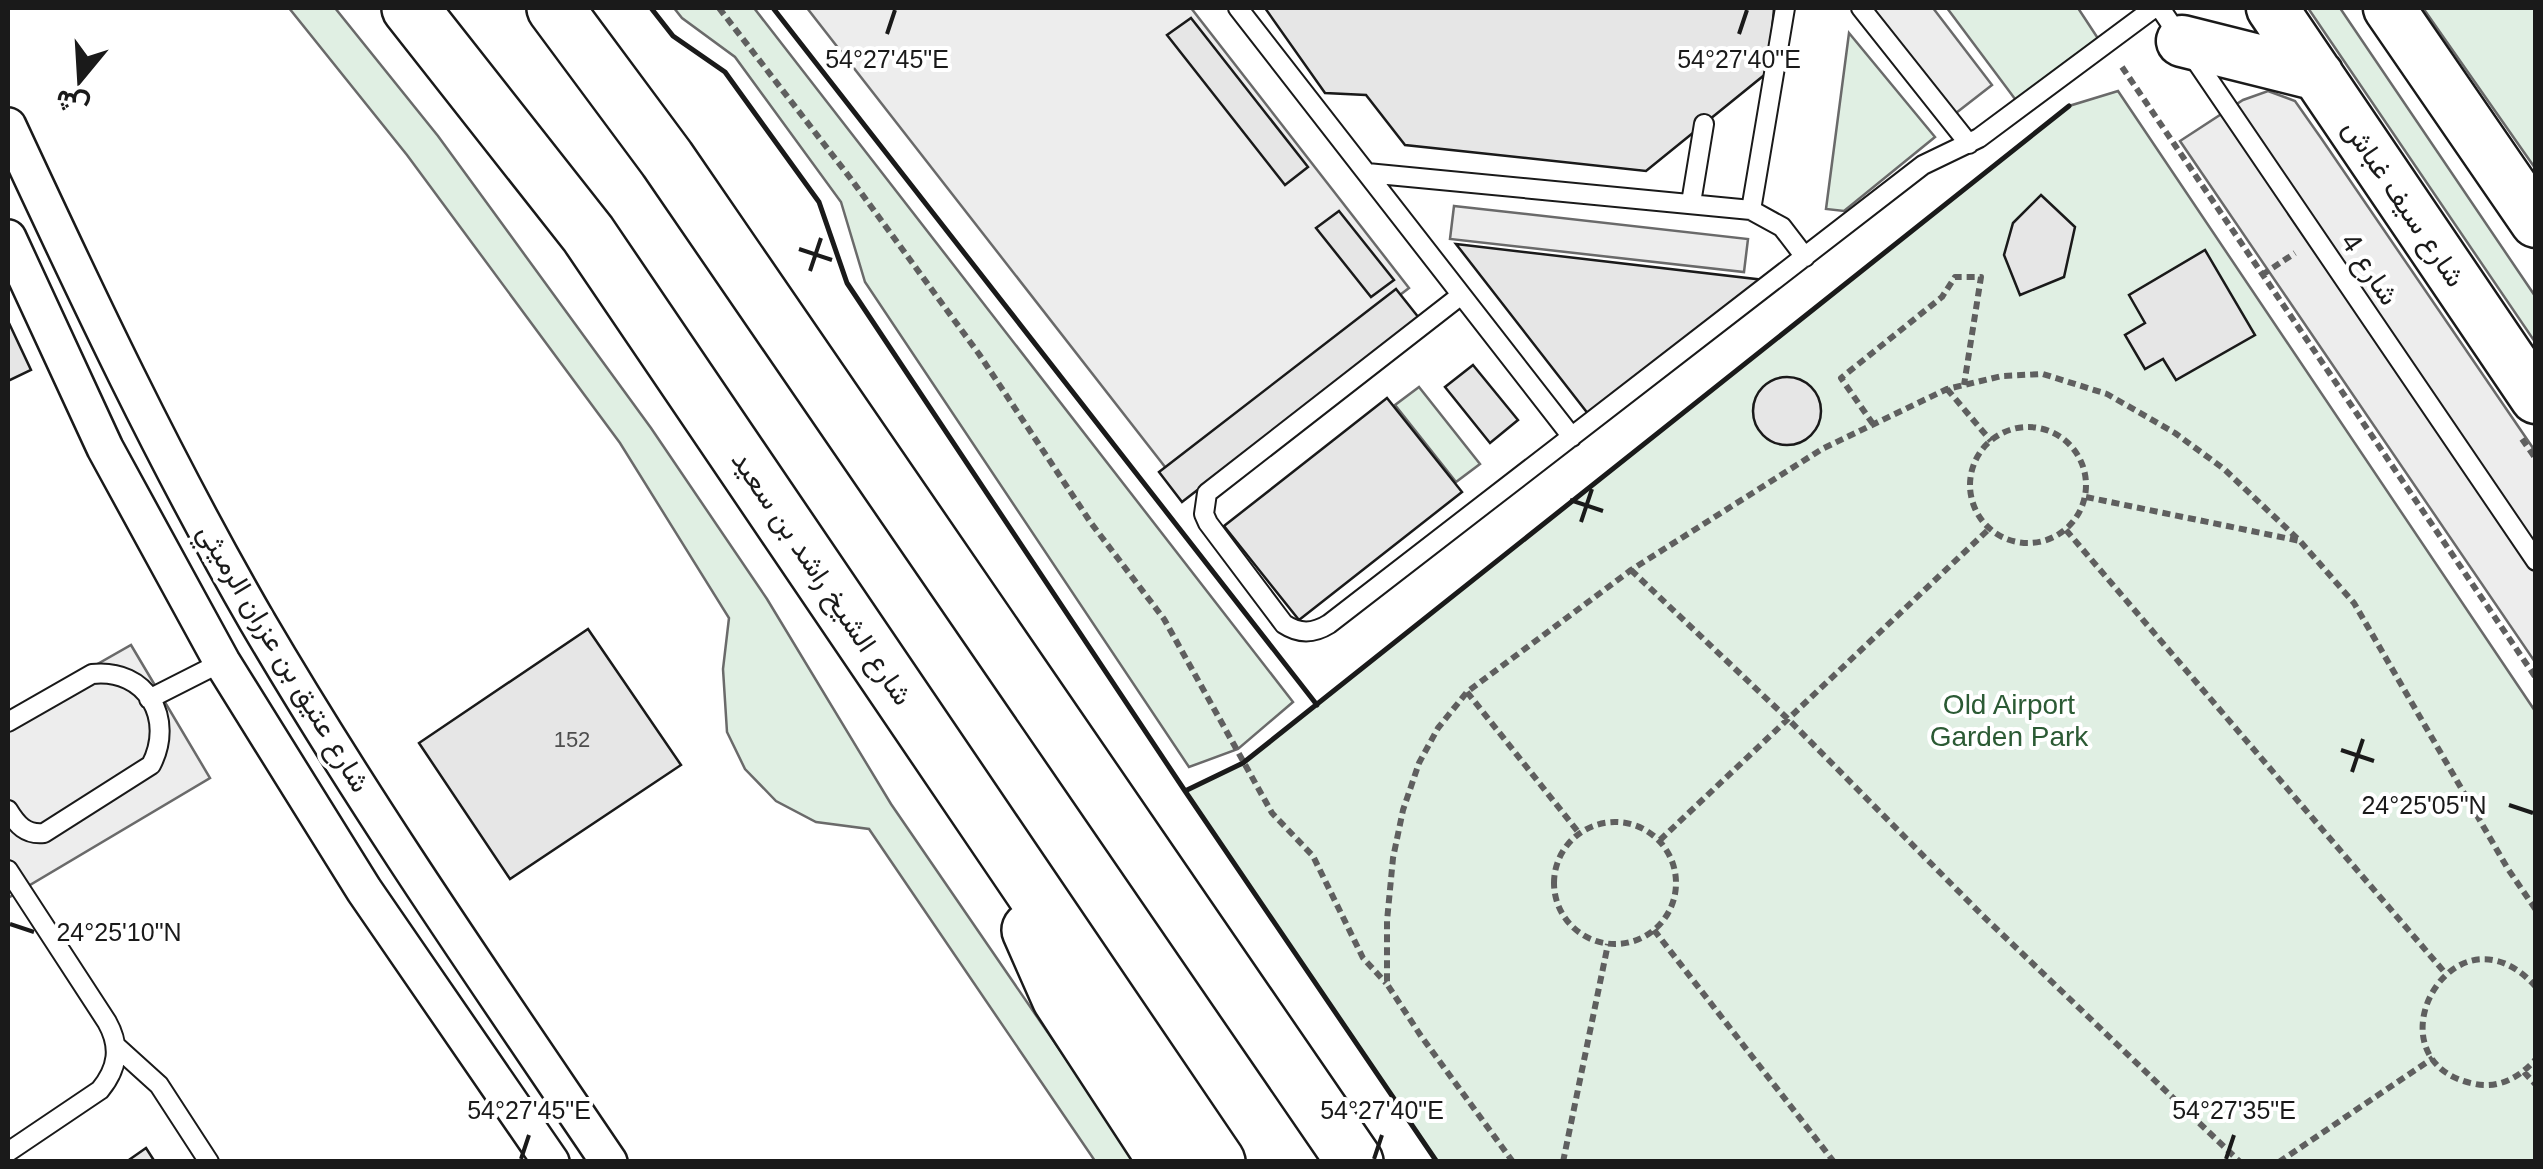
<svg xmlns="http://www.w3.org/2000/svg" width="2543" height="1169" font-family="Helvetica,Vazirmatn,sans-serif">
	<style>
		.green { fill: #e0efe3; stroke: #6a6a6a; stroke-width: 2.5 }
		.parking { fill: #ededed; stroke: #6a6a6a; stroke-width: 2.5 }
		.building { fill: #e6e6e6; stroke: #1a1a1a; stroke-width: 2.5 }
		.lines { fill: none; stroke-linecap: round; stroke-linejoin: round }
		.lane-casing { stroke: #1a1a1a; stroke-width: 22 }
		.street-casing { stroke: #1a1a1a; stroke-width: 40 }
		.secondary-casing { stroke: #1a1a1a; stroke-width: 55 }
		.primary-casing { stroke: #1a1a1a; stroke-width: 60 }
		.path { stroke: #5f5f5f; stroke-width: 6; stroke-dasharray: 8 5; stroke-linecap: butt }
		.lane { stroke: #fff; stroke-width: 18 }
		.street { stroke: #fff; stroke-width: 35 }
		.secondary { stroke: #fff; stroke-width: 50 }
		.primary { stroke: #fff; stroke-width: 55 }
		.wall { stroke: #1a1a1a; stroke-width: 5 }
		.ticks { fill: none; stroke: #1a1a1a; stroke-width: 4 }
		.labels { text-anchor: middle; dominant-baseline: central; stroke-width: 8; stroke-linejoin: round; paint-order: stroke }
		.number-label { font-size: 22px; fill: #4d4d4d }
		.street-label { font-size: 28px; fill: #1a1a1a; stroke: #fff }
		.park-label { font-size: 28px; fill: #2b5a34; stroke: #fff }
		.ticks-label { font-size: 25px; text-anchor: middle; fill: #1a1a1a; stroke: #fff; stroke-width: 8; stroke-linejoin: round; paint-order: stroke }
	</style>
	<rect width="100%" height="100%" fill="#fff"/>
	<!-- green -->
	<path class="green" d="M 289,8 L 335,8 L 438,136 L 651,428 L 767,599 L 891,804 L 1136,1161 L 1095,1161 L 869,829 L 816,822 L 776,801 L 745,769 L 727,732 L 723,669 L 729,618 L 620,443 L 407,155 Z
		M 674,8 L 754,8 L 1293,702 L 1238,749 L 1189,767 L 865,282 L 841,202 L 735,57 L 682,18 Z
		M 1947,8 L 2078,8 L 2101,43 L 2021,107 Z
		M 2308,8 L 2340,8 L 2535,296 L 2535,342 Z
		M 2423,8 L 2535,8 L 2535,168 Z
		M 1849,33 L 1935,137 L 1844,211 L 1826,209 Z
		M 2118,91 L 2535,711 L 2535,1161 L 1437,1161 L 1185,791 L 1243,763 L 2069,106 Z
		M 1419,387 L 1480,464 L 1456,482 L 1395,405 Z"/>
	<!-- parking -->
	<path class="parking" d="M 807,8 L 1191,8 L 1409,288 L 1169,472 Z
		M 1869,8 L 1933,8 L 1992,85 L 1956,113 Z
		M 2268,91 L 2295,101 L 2321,138 L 2535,451 L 2535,662 L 2180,141 L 2243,100 Z
		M 1454,206 L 1748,239 L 1744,272 L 1450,239 Z
		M 131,645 L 210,778 L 8,898 L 8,715 Z"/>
	<!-- building -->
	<path class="building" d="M 1265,8 L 1763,8 L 1774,9 L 1768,72 L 1646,171 L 1405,145 L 1366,95 L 1325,93 Z
		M 1191,18 L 1308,167 L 1285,185 L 1167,35 Z
		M 2041,195 L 2075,227 L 2064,277 L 2020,295 L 2004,255 L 2013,223 Z
		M 1339,211 L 1394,280 L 1371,297 L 1316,228 Z
		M 1456,244 L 1764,280 L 1589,415 Z
		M 2205,250 L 2255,335 L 2176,380 L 2163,359 L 2145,369 L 2125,335 L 2145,323 L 2129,295 Z
		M 1396,289 L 1419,318 L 1182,502 L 1159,472 Z
		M 8,321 L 31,370 L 8,381 Z
		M 1473,365 L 1518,420 L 1490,443 L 1445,387 Z
		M1753 411a34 34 0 1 1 68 0a34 34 0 1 1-68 0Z
		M 1387,398 L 1462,492 L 1299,620 L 1224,526 Z
		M 588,629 L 681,765 L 510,879 L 419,743 Z
		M 146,1148 L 155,1162 L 126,1162 Z"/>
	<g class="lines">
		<!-- lane casing -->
		<g class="lane-casing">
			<path id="lane" d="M 1238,8 L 1572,437
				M 1861,8 L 1969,144
				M 2160,8 L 2536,561
				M 1367,173 L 1751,210 L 1782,227 L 1805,257
				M 1691,203 L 1704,124
				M 1751,210 L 1785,8
				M 1460,296 L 1207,493 L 1204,514 L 1208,523 L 1284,624 C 1299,634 1313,634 1329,624 L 1923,165 L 1979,138 L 2154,8
				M 149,699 L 222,662
				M 8,722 L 92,674 C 147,668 175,719 151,765 L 44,833 C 26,835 17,825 8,810
				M 8,870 L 107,1022 C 121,1047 118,1068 100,1090 L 8,1152
				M 117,1047 L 159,1085 L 209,1162"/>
		</g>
		<!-- street casing -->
		<g class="street-casing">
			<path id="street" d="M 8,126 C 86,294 164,460 257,621 C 366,807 488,983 609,1162
				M 8,238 L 105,448 L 222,662 L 364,890 L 551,1162"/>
		</g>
		<!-- secondary casing -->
		<g class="secondary-casing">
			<path id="secondary" d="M 2272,8 L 2536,398
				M 2389,8 L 2536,222
				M 2182,41 L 2318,75"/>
		</g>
		<!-- primary casing -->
		<g class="primary-casing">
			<path id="primary" d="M 410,8 L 588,234 L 1217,1162
				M 555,8 L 667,159 L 1355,1162
				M 1030,930 L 1060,998 L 1167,1162"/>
		</g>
		<!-- path -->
		<path class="path" d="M 719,8 L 851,179 L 979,354 L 1091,523 L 1164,619 L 1272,813 L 1313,856 L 1363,958 L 1386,983
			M 2122,67 L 2536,678
			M 2262,275 L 2295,253
			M 1947,389 L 1991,441
			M 1873,424 L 1841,378 L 1942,297 L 1955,277 L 1981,277 L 1964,385
			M1970 485a58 58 0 1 1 116 0a58 58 0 1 1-116 0Z
			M 2522,439 L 2536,459
			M 2086,497 L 2300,541
			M 2066,530 L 2446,974
			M 1631,570 L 1789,720 L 1982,915 L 2240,1162
			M 1467,692 L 1579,833
			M1554 883a61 61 0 1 1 122 0a61 61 0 1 1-122 0Z
			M 1660,840 L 1989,529
			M 1654,930 L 1834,1162
			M 2536,987 C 2453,894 2363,1062 2475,1084 C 2499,1089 2520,1077 2536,1059
			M 2524,1072 L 2536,1085
			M 1513,1162 L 1421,1036 L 1387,984 L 1387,921 L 1393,858 L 1403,810 L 1419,763 L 1438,728 L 1467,692 L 1631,570 L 1822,449 L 1947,389 L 2002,376 L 2043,374 L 2107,394 L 2175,433 L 2224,469 L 2300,541 L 2354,603 L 2508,869 L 2536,910
			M 1563,1162 L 1608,944
			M 2279,1162 L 2433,1058"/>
		<!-- lane -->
		<use href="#lane" class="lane"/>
		<!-- street -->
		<use href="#street" class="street"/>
		<!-- secondary -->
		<use href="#secondary" class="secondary"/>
		<!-- primary -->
		<use href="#primary" class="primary"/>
		<!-- wall -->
		<path class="wall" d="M 651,8 L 673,36 L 725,72 L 819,202 L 847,283 L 1185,791 L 1243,763 L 2069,106
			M 773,8 L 1317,705
			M 1185,791 L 1437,1162"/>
	</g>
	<!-- ticks -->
	<path class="ticks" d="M 887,34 L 895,10M 1739,34 L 1747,10M 799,249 L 832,260M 810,271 L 821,238M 1570,500 L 1603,511M 1581,522 L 1592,489M 2341,750 L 2374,761M 2352,772 L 2363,739M 2509,805 L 2533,813M 10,924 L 34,932M 521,1159 L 529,1135M 1374,1159 L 1382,1135M 2226,1159 L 2234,1135"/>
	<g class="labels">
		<!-- number labels -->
		<g class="number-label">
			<text x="572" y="739">152</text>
		</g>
		<!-- street labels -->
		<g class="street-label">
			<text transform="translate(2404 203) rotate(56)">شارع سيف غباش</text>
			<text transform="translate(2370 269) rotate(56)">شارع 4</text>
			<text transform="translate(822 578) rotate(56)">شارع الشيخ راشد بن سعيد</text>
			<text transform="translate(284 658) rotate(59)">شارع عتيق بن عزران الرميثي</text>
		</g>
		<!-- park labels -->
		<g class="park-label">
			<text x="2009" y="704">Old Airport<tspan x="2009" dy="32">Garden Park</tspan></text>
		</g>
	</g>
	<g class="ticks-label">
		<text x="887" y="68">54°27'45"E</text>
		<text x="1739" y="68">54°27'40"E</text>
		<text x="2424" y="814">24°25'05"N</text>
		<text x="119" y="941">24°25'10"N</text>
		<text x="529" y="1119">54°27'45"E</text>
		<text x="1382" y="1119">54°27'40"E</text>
		<text x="2234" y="1119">54°27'35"E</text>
	</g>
	<!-- border -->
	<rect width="2543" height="1169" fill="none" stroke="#1a1a1a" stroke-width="20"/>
	<!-- north arrow -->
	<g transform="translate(80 80) rotate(198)" stroke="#ffffff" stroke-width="8" paint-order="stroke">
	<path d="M0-8L18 38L0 25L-18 38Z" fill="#1a1a1a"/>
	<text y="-15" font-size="28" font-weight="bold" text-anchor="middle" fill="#1a1a1a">ش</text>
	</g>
</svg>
